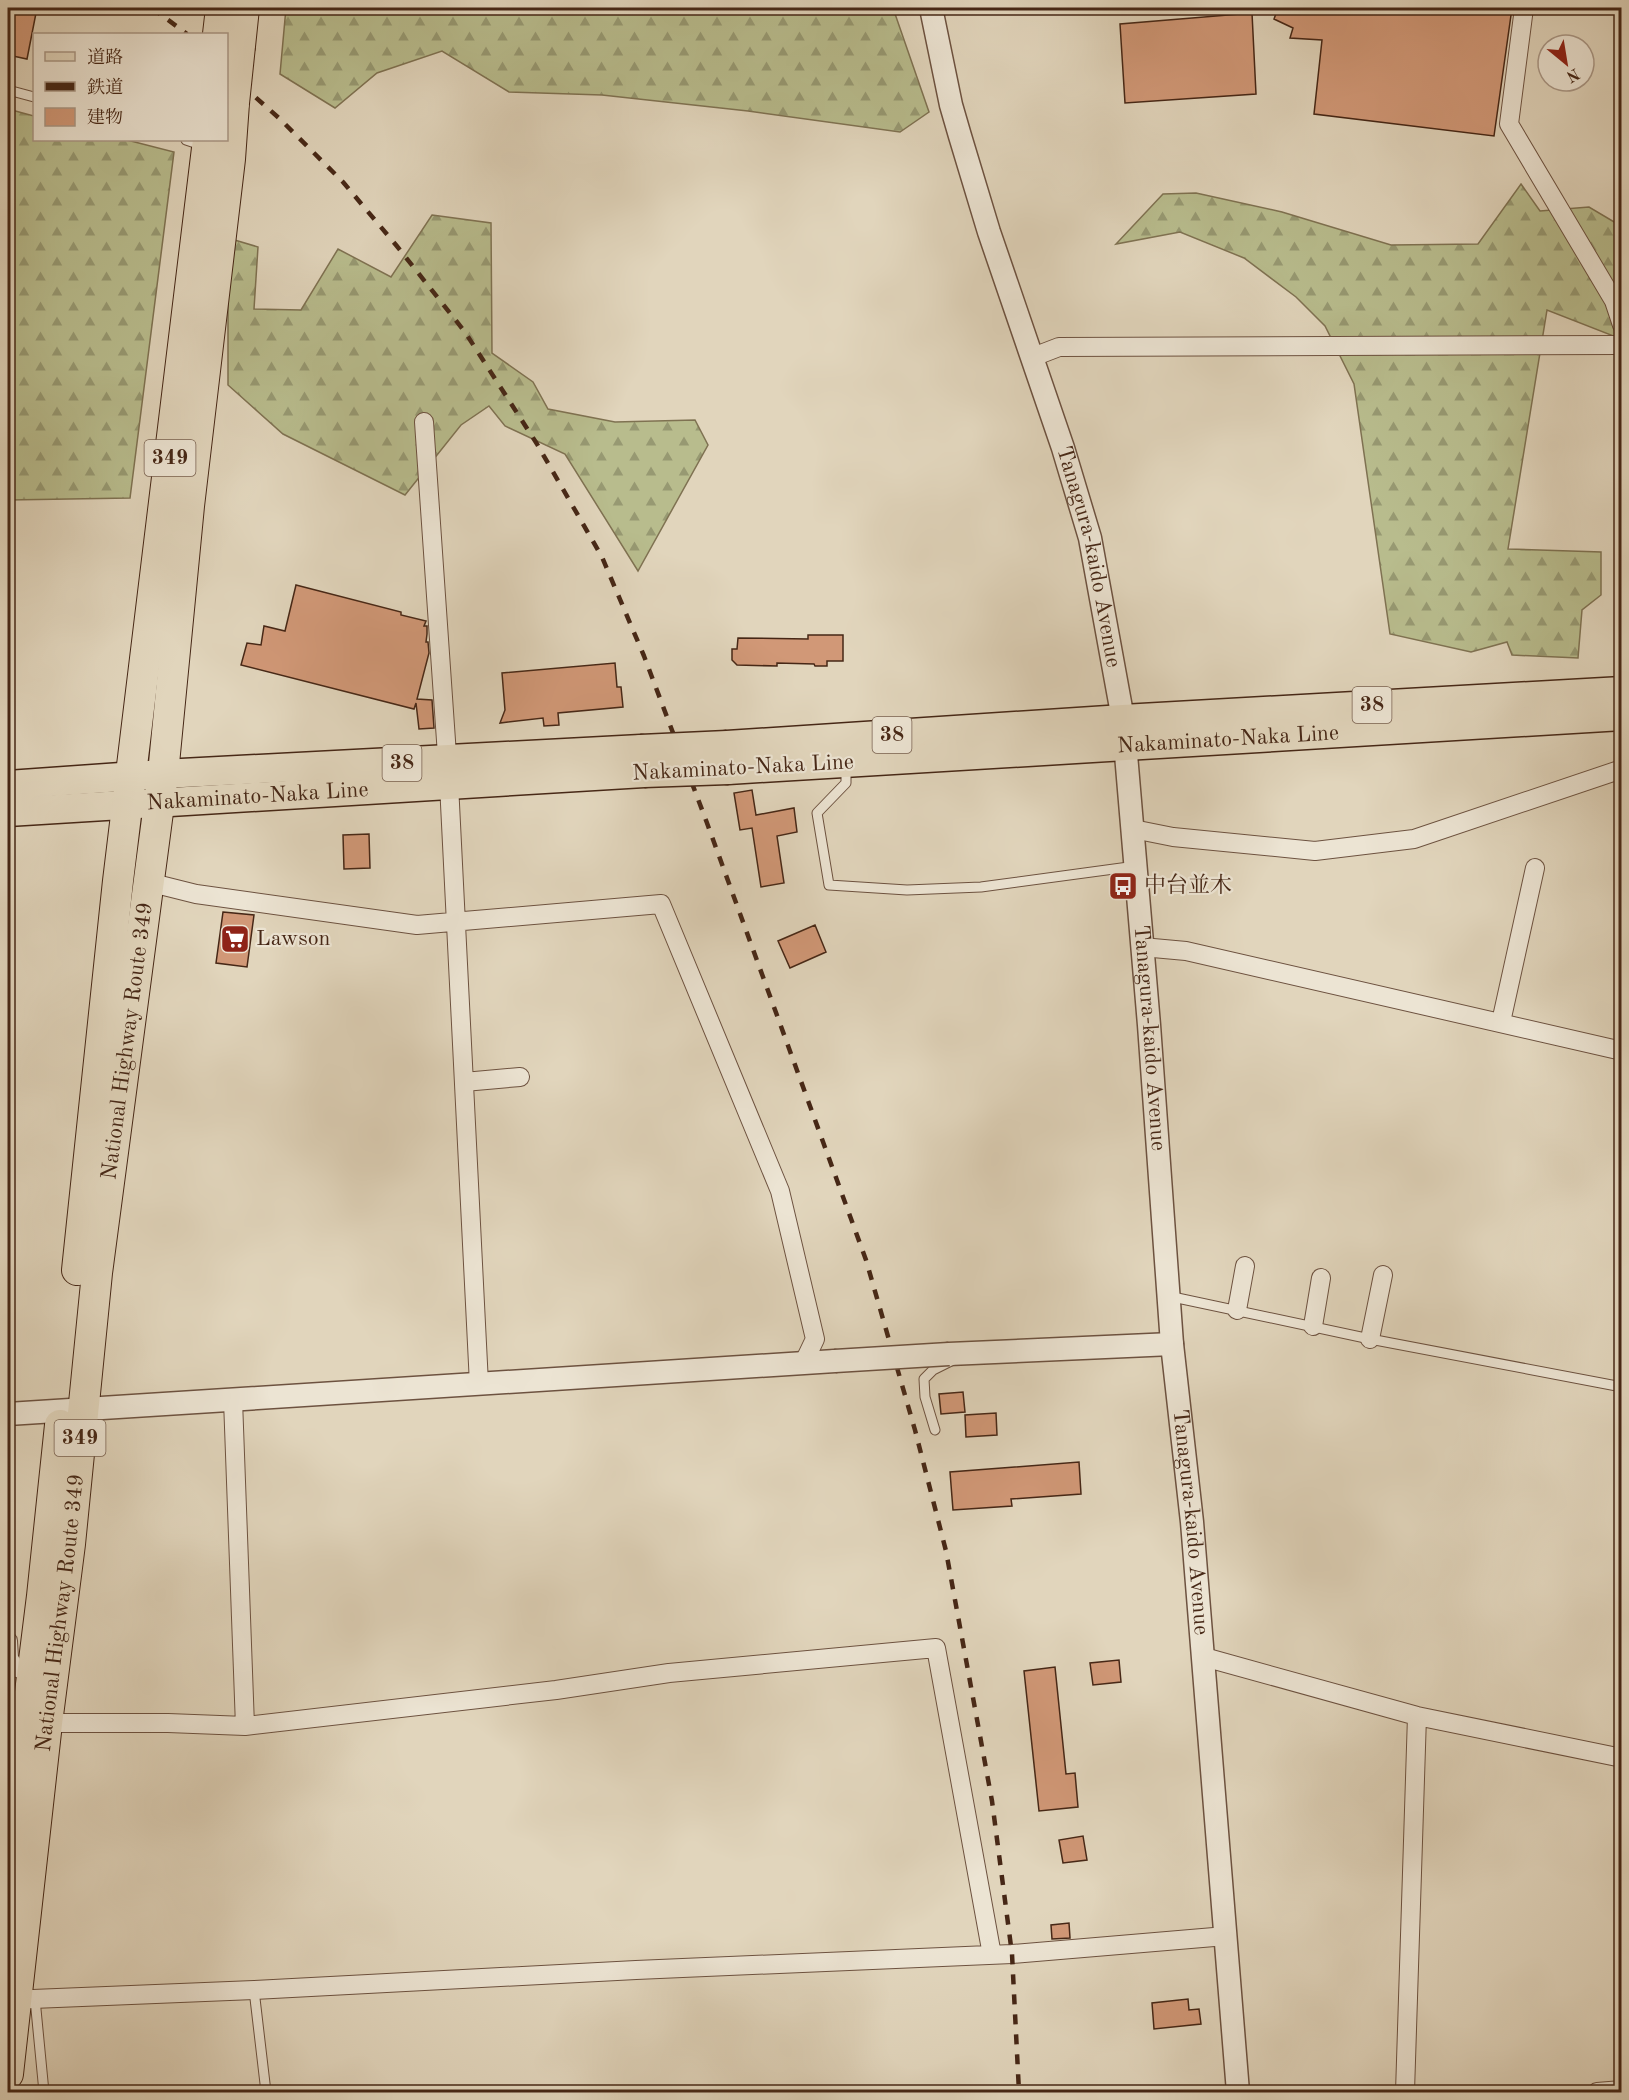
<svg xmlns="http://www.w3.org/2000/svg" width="1629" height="2100" font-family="'Old Standard TT','Noto Serif JP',serif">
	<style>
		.forest { fill: url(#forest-firs); stroke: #7f7252; stroke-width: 1.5 }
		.building { fill: #d19877; stroke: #462716; stroke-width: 1.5 }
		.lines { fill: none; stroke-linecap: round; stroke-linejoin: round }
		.service-casing { stroke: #6d5240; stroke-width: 11 }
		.minor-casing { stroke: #6d5240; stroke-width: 20 }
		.tertiary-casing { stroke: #6d5240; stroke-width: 25 }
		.primary-casing { stroke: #462716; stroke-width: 31 }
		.trunk-casing { stroke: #462716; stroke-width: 32 }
		.service { stroke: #ece4d3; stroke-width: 9 }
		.minor { stroke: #ece4d3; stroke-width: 18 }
		.tertiary { stroke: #ece4d3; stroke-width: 22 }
		.primary { stroke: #e1d5bc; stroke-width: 28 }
		.trunk { stroke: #e1d5bc; stroke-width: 30 }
		.rail { stroke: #462716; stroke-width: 4.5; stroke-dasharray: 10 10; stroke-linecap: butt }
		.tertiary-bridge-casing { stroke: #6d5240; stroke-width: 25; stroke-linecap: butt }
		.primary-bridge-casing { stroke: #462716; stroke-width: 31; stroke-linecap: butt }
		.trunk-bridge-casing { stroke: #462716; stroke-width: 32; stroke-linecap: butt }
		.tertiary-bridge { stroke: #ece4d3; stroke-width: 22 }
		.primary-bridge { stroke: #e1d5bc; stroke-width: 28 }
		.trunk-bridge { stroke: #e1d5bc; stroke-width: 30 }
		.labels { text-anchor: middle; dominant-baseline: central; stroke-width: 4.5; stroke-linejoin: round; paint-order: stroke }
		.shield { fill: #ece4d3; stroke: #78604f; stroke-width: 1.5 }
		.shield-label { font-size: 21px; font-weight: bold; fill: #462716 }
		.street-label { font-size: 22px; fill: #462716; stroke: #ece4d3 }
		.poi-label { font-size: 22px; fill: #462716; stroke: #ece4d3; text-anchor: start }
	</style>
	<defs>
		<pattern id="forest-firs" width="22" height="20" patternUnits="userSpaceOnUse" patternTransform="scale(1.5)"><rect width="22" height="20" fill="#b8bc8d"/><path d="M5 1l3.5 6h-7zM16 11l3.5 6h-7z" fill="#979972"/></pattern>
	</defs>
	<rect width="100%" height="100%" fill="#e1d5bc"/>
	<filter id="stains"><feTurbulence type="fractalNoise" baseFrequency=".00333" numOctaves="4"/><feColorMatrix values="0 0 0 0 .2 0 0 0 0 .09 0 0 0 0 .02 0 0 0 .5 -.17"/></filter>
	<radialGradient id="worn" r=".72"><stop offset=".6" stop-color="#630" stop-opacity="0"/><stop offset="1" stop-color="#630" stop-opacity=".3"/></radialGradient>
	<!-- forest -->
	<path class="forest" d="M 286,8 L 893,8 L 929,112 L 900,132 L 748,111 L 602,95 L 509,92 L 442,51 L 377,73 L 335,108 L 280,74 Z
		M 8,109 L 34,116 L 34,140 L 127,140 L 174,152 L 130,498 L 8,500 Z
		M 1521,184 L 1540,211 L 1589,207 L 1621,226 L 1621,339 L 1547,310 L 1508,549 L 1601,552 L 1601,595 L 1582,610 L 1578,658 L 1512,655 L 1507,642 L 1471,652 L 1390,634 L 1354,384 L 1325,326 L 1296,297 L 1244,258 L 1180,232 L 1116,244 L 1163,194 L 1196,193 L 1282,212 L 1391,245 L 1478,244 Z
		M 432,215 L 491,223 L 492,353 L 533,382 L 548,409 L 615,422 L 695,420 L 708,445 L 638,571 L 565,454 L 505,426 L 489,406 L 461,425 L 405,495 L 283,434 L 228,385 L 228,238 L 258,247 L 254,309 L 301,310 L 338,249 L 391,277 Z"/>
	<!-- building -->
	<path class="building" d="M 8,8 L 37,8 L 27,59 L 8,55 Z
		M 1278,8 L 1512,8 L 1494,136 L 1314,114 L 1322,40 L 1290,38 L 1293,28 L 1274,19 Z
		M 1252,13 L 1256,94 L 1125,103 L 1120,24 Z
		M 296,585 L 401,612 L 401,615 L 426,621 L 424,626 L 427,626 L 427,634 L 426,642 L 428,642 L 429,653 L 417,699 L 432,700 L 434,728 L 419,729 L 416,703 L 414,709 L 241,665 L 247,643 L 261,645 L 264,626 L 285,631 Z
		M 808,635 L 843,635 L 843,661 L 827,661 L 827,666 L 815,666 L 814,664 L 777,663 L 777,666 L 737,665 L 732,660 L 732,649 L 737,649 L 738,638 L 808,639 Z
		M 615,663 L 617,687 L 621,687 L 623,707 L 558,713 L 559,725 L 544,726 L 543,718 L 500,723 L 505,710 L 502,673 Z
		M 752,790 L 756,815 L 794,808 L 797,832 L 777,836 L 784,883 L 761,887 L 752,828 L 740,830 L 734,793 Z
		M 369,834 L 370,868 L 344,869 L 343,835 Z
		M 223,912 L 254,915 L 247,967 L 216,963 Z
		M 815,925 L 826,952 L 790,968 L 778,941 Z
		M 963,1392 L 965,1412 L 941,1414 L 939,1394 Z
		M 996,1413 L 997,1435 L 966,1437 L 965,1415 Z
		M 1079,1462 L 1081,1494 L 1011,1499 L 1012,1506 L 953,1510 L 950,1472 Z
		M 1119,1660 L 1121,1682 L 1093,1685 L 1090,1663 Z
		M 1055,1667 L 1066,1774 L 1075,1773 L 1078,1807 L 1039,1811 L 1024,1671 Z
		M 1083,1836 L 1087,1860 L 1063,1863 L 1059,1840 Z
		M 1069,1923 L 1070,1938 L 1052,1939 L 1051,1925 Z
		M 1188,1999 L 1189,2010 L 1199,2009 L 1201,2024 L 1154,2029 L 1152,2003 Z"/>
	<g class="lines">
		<!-- service casing -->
		<g class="service-casing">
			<path id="service" d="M 8,90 L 34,97
				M 186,140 L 204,146
				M 846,765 L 846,783 L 817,813 L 829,885 L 907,890 L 981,887 L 1136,866
				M 1168,1296 L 1370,1339 L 1622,1387
				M 935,1430 L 925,1397 L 924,1379 L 933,1370 L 953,1360
				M 254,1990 L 266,2092
				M 35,1999 L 44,2092"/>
		</g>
		<!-- minor casing -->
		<g class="minor-casing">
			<path id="minor" d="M 1524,8 L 1509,124 L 1614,301 L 1622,325
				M 1033,357 L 1059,347 L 1622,345
				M 424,422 L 449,784 L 479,1384
				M 1133,829 L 1173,837 L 1315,851 L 1414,839 L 1622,769
				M 148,882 L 196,894 L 417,925 L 661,904 L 780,1191 L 815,1339 L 804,1362
				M 1142,947 L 1186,951 L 1622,1051
				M 1501,1022 L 1535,868
				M 464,1082 L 520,1077
				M 1237,1310 L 1245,1266
				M 1313,1326 L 1321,1278
				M 1370,1339 L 1383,1275
				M 233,1400 L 245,1726
				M 8,1641 L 9,1658 L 14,1667 L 32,1672
				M 1204,1657 L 1417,1716 L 1622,1758
				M 8,1726 L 47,1723 L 168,1723 L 245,1726 L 556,1690 L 669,1673 L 936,1648 L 992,1955
				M 8,2000 L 254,1990 L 636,1970 L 1012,1954 L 1226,1936
				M 1405,2092 L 1417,1716
				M 1597,2092 L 1622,2090"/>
		</g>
		<!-- tertiary casing -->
		<g class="tertiary-casing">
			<g id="tertiary">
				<path id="s1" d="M 931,8 L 951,105 L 960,136 L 989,232 L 1063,448 L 1090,538 L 1123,719 L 1149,1025 L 1172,1344 L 1192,1522 L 1238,2092"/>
				<path d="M 949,1354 L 1172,1344"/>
				<path d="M 8,1414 L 835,1361"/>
			</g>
		</g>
		<!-- primary casing -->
		<g class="primary-casing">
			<g id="primary">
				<path d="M 727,745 L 1123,719 L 1622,691"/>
				<path id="s2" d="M 728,770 L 1622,716"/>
				<path d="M 8,785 L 163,774 L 641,749"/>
				<path id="s3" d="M 8,812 L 644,773"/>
			</g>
		</g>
		<!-- trunk casing -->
		<g class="trunk-casing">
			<g id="trunk">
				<path d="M 218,34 L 221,8"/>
				<path d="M 240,46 L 244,8"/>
				<path d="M 77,1270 L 118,881 L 208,140"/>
				<path d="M 8,1869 L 42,1596 L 60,1425"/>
				<path id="s4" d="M 8,2074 L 47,1723 L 70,1544 L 97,1273 L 163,774 L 189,506 L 230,159 L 234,103"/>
			</g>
		</g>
		<!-- service -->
		<use href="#service" class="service"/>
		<!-- minor -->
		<use href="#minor" class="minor"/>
		<!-- tertiary -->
		<use href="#tertiary" class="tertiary"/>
		<!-- primary -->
		<use href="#primary" class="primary"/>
		<!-- trunk -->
		<use href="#trunk" class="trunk"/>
		<!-- rail -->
		<path class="rail" d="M 152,8 L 187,34
			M 226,71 L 280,119 L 343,182 L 396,245 L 465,332 L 537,444 L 602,557 L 644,656 L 707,823 L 866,1260 L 915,1430 L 946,1551 L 992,1801 L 1012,1954 L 1019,2092"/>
		<!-- tertiary-bridge casing -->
		<g class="tertiary-bridge-casing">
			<path id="tertiary-bridge" d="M 835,1361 L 949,1354"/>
		</g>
		<!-- primary-bridge casing -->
		<g class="primary-bridge-casing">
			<path id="primary-bridge" d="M 641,749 L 727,745
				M 644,773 L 728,770"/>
		</g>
		<!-- trunk-bridge casing -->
		<g class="trunk-bridge-casing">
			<path id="trunk-bridge" d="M 234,103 L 240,46"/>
		</g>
		<!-- tertiary-bridge -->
		<use href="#tertiary-bridge" class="tertiary-bridge"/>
		<!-- primary-bridge -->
		<use href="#primary-bridge" class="primary-bridge"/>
		<!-- trunk-bridge -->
		<use href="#trunk-bridge" class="trunk-bridge"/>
	</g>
	<!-- icons -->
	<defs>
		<g id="bus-square" transform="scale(1.5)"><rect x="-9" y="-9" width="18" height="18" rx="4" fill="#8f2418" stroke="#ece4d3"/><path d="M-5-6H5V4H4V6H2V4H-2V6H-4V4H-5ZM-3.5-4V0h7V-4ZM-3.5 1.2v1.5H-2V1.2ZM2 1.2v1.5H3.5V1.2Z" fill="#fff"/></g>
		<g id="supermarket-square" transform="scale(1.5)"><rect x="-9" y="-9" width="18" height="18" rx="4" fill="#8f2418" stroke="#ece4d3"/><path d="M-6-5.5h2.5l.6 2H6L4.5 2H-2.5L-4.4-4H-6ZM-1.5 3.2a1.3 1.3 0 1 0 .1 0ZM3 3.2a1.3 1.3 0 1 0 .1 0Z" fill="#fff"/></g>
	</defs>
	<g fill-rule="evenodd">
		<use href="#bus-square" x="1123" y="886"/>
		<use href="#supermarket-square" x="235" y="939"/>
	</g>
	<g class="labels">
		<!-- shield labels -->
		<g class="shield">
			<rect x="144.5" y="440" width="51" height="36" rx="4.5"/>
			<rect x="1352.5" y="687" width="39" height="36" rx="4.5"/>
			<rect x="872.5" y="717" width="39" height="36" rx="4.5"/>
			<rect x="382.5" y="745" width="39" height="36" rx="4.5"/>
			<rect x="54.5" y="1420" width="51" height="36" rx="4.5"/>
		</g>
		<g class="shield-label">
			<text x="170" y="458">349</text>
			<text x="1372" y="705">38</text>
			<text x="892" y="735">38</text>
			<text x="402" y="763">38</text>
			<text x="80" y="1438">349</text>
		</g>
		<!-- street labels -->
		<g class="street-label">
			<text stroke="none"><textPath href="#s1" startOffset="572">Tanagura-kaido Avenue</textPath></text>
			<text stroke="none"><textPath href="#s2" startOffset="501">Nakaminato-Naka Line</textPath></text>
			<text transform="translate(743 768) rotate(-3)">Nakaminato-Naka Line</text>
			<text stroke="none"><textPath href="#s3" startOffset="250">Nakaminato-Naka Line</textPath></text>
			<text stroke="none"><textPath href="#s1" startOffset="1058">Tanagura-kaido Avenue</textPath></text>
			<text stroke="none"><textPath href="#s4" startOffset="1040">National Highway Route 349</textPath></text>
			<text stroke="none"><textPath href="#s1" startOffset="1544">Tanagura-kaido Avenue</textPath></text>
			<text stroke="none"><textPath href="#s4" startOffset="464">National Highway Route 349</textPath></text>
		</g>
		<!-- poi labels -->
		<g class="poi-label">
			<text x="1144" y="886">中台並木</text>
			<text x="256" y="939">Lawson</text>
		</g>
	</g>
	<!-- margin -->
	<rect width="1629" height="2100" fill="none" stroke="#e1d5bc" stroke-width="30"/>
	<rect x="9" y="9" width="1611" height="2082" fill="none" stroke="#462716" stroke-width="3"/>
	<rect x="15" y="15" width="1599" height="2070" fill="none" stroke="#462716" stroke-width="1.5"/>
	<!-- legend -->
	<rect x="33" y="33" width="195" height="108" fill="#ece4d3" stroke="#aa9887" stroke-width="1.5"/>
	<rect x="45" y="52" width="30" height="9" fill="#e1d5bc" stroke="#aa9887" stroke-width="1.5"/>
	<text x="87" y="63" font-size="18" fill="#462716">道路</text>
	<rect x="45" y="82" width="30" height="9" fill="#462716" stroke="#aa9887" stroke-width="1.5"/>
	<text x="87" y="93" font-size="18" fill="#462716">鉄道</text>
	<rect x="45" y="108" width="30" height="18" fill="#d19877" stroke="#aa9887" stroke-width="1.5"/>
	<text x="87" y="123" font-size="18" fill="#462716">建物</text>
	<!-- north arrow -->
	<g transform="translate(1566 63) rotate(150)"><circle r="28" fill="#ece4d3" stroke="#aa9887" stroke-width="1.5"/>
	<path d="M0-4.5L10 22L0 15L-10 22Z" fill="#8f2418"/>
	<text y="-9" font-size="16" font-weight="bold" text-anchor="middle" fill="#462716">N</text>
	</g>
	<rect width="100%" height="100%" filter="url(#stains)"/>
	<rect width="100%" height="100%" fill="url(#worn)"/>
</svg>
